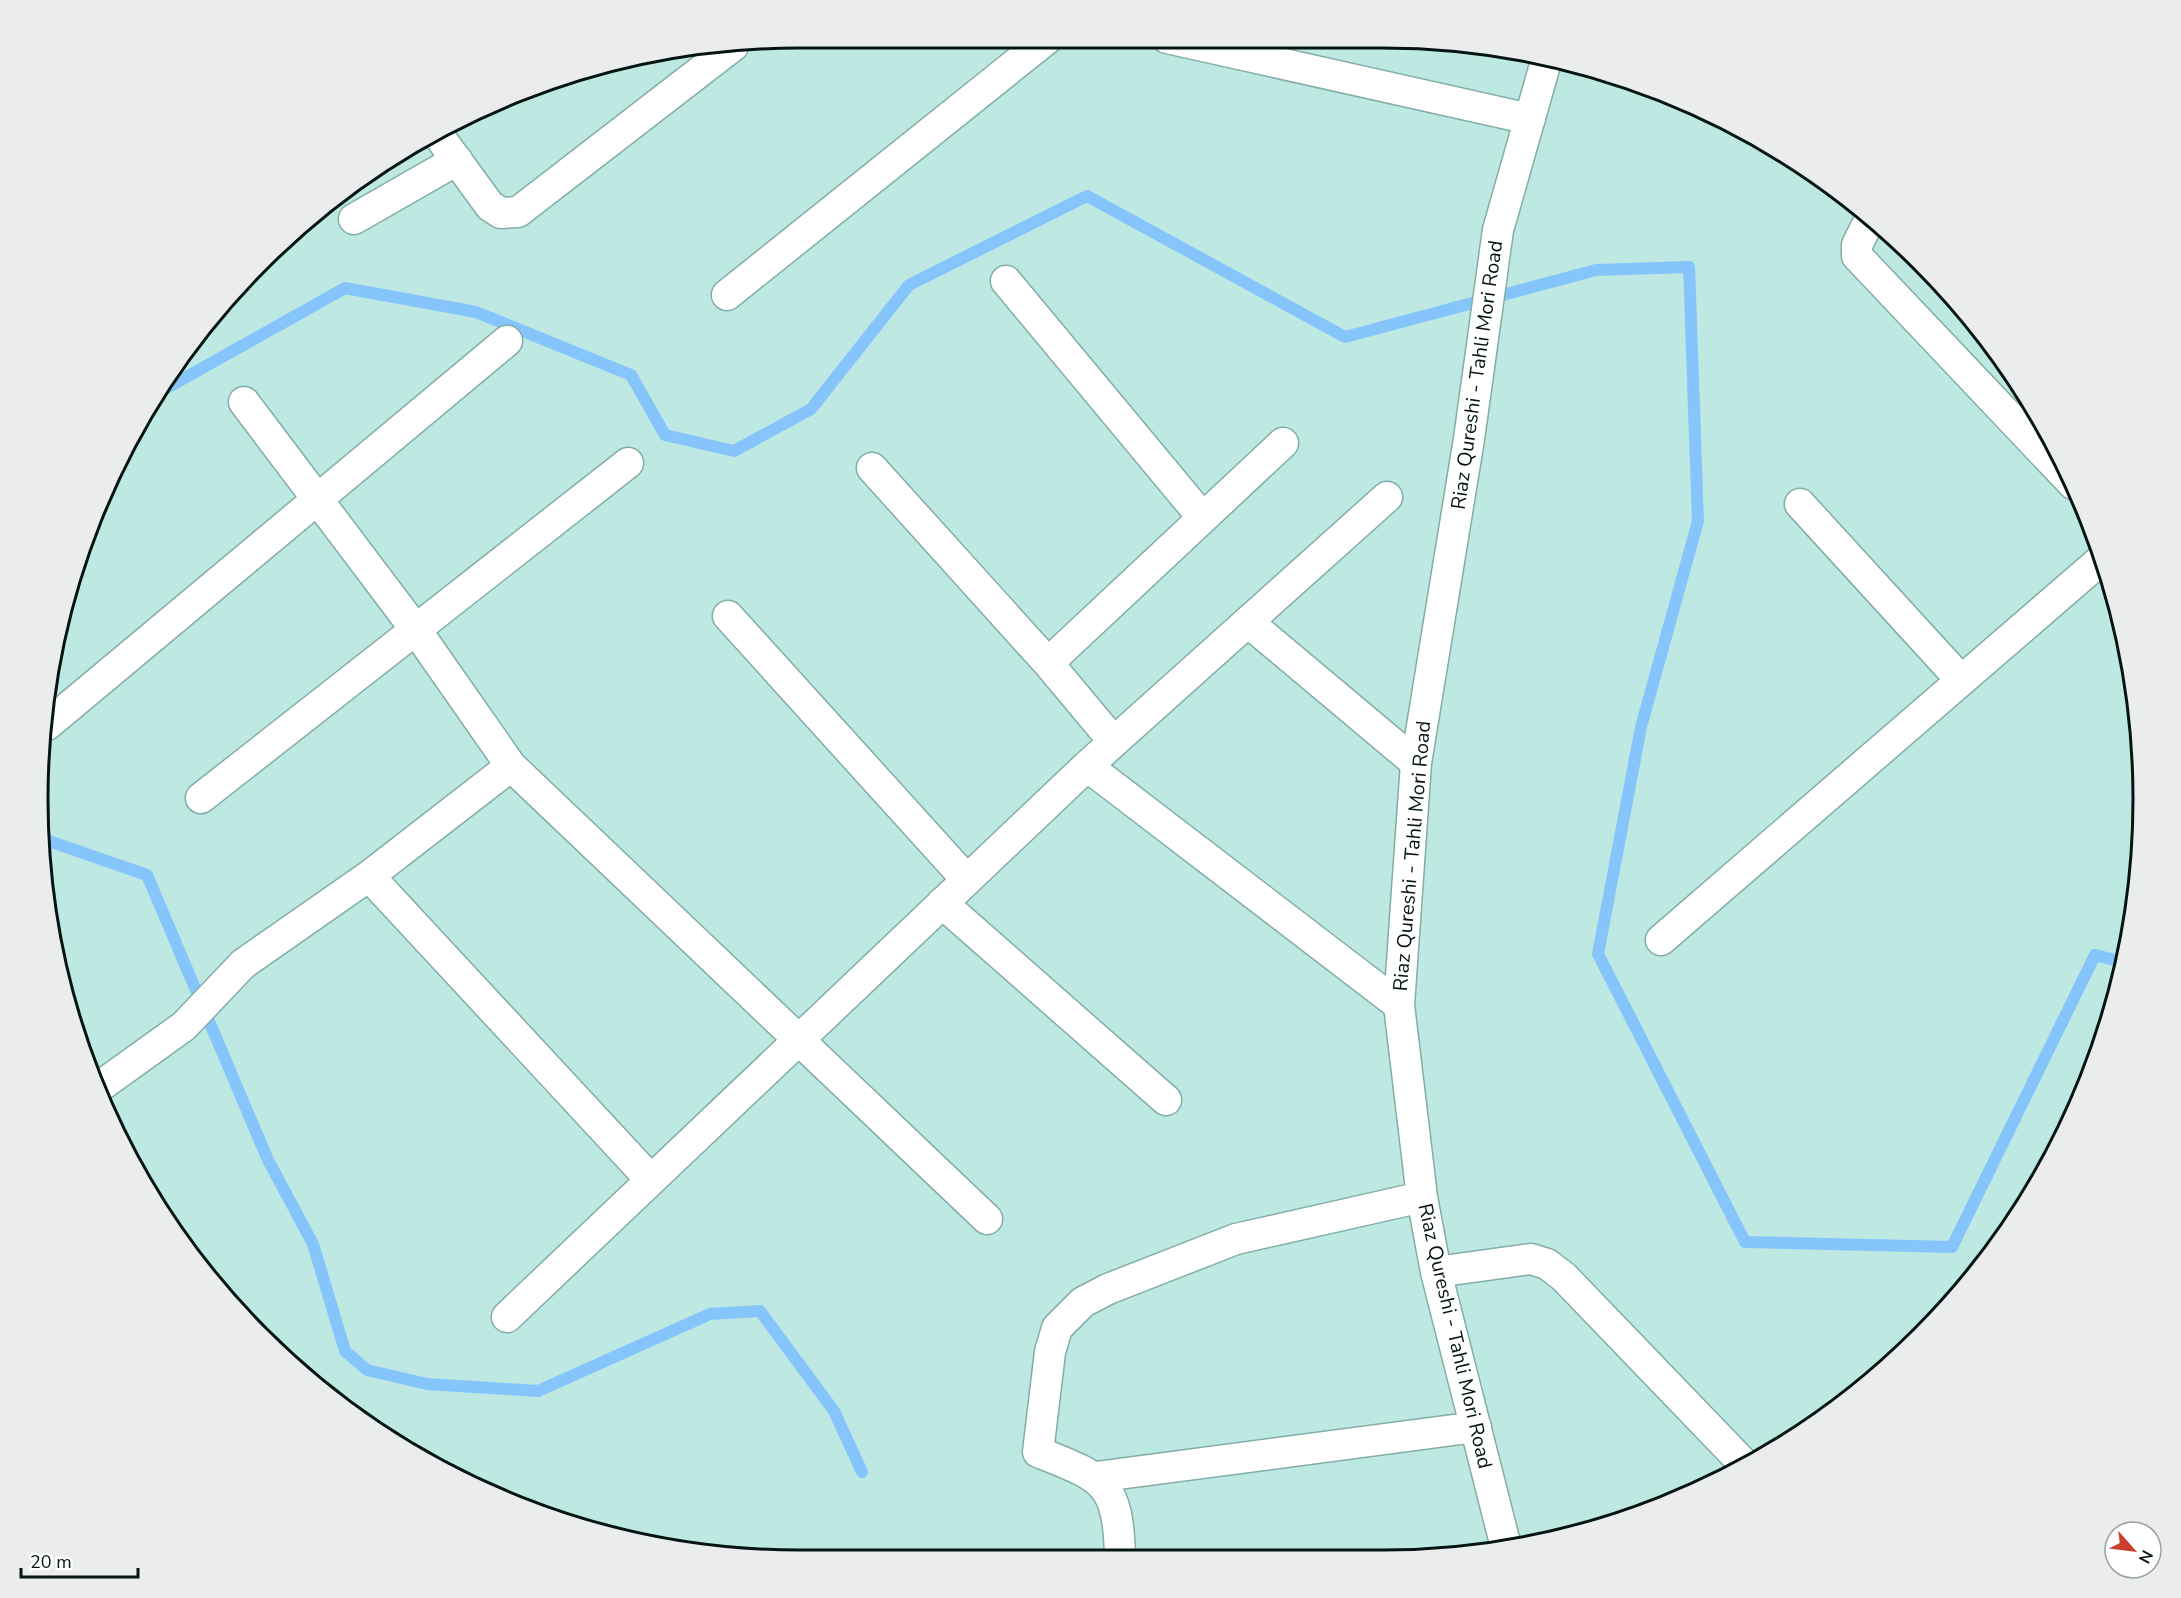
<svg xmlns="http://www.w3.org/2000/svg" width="2181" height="1598" font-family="'Nunito Sans',sans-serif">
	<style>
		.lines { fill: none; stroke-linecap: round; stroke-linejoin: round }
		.stream { stroke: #86c4fc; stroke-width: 12 }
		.street-casing { stroke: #83ada7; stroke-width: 33 }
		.street { stroke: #fff; stroke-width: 30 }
		.labels { text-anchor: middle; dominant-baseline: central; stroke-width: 4.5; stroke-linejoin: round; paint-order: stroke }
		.street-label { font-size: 20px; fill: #051513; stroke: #fff }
		.rim { fill: none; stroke: #051513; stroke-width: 3 }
	</style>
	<rect width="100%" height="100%" fill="#bde9e2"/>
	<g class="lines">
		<!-- stream -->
		<path class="stream" d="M 165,389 L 345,288 L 476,312 L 631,375 L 665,435 L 734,451 L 811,409 L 909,285 L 1087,196 L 1345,337 L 1596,270 L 1689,267 L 1698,521 L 1641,727 L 1598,954 L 1745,1242 L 1952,1247 L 2095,955 L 2122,962
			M 40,838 L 147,875 L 268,1160 L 313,1244 L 345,1351 L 367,1370 L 427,1384 L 538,1391 L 710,1314 L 760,1311 L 834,1411 L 862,1472"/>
		<!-- street casing -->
		<g class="street-casing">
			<path id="street" d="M 1167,38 L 1530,119
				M 436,132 L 490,206 L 501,213 L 518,212 L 733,46
				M 354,219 L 457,160
				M 1870,219 L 1857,245 L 1857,256 L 2073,484
				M 1006,281 L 1203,518
				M 727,295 L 1048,38
				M 244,402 L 416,630 L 511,766 L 987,1219
				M 872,468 L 1048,663 L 1114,742
				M 1800,504 L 1961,680
				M 728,616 L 967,880
				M 1248,622 L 1416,763
				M 1048,663 L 1283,443
				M 47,725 L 507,341
				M 1087,766 L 1399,1005
				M 201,798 L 628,463
				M 369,876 L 651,1180
				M 942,903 L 1166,1100
				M 1661,940 L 2102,559
				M 95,1090 L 184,1026 L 243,964 L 369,876 L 511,766
				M 1436,1272 L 1531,1259 L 1547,1264 L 1564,1277 L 1743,1463
				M 507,1317 L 1087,766 L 1387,497
				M 1096,1477 L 1476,1427
				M 1506,1547 L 1436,1272 L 1422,1197 L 1399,1005 L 1416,763 L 1469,439 L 1498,230 L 1547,58
				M 1120,1556 C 1118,1481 1103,1478 1038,1452 L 1050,1352 L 1057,1328 L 1083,1302 L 1108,1289 L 1236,1239 L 1422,1197"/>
		</g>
		<!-- street -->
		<use href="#street" class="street"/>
	</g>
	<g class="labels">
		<!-- street labels -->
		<g class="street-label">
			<text transform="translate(1477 375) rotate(-82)">Riaz Qureshi - Tahli Mori Road</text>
			<text transform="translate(1412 856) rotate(-85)">Riaz Qureshi - Tahli Mori Road</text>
			<text transform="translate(1455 1336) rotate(77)">Riaz Qureshi - Tahli Mori Road</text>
		</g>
	</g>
	<!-- crop -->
	<path d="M0 0H2181V1598H0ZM799 48H1382A751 751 0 0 1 2133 799V799A751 751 0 0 1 1382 1550H799A751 751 0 0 1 48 799V799A751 751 0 0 1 799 48Z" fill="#ebecec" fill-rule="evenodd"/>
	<path class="rim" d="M799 48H1382A751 751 0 0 1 2133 799V799A751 751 0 0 1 1382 1550H799A751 751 0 0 1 48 799V799A751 751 0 0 1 799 48Z"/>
	<!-- north arrow -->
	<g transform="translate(2133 1550) rotate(118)"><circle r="28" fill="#ffffff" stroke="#9ba1a1" stroke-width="1.5"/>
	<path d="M0-4.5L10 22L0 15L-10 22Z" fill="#ca3e2b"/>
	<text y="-9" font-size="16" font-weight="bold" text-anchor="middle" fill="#051513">N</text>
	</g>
	<!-- scale -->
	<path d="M21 1568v9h117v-9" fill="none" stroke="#051513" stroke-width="3"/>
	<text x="30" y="1568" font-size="18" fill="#051513" stroke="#ffffff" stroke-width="4.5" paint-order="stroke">20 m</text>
</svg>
